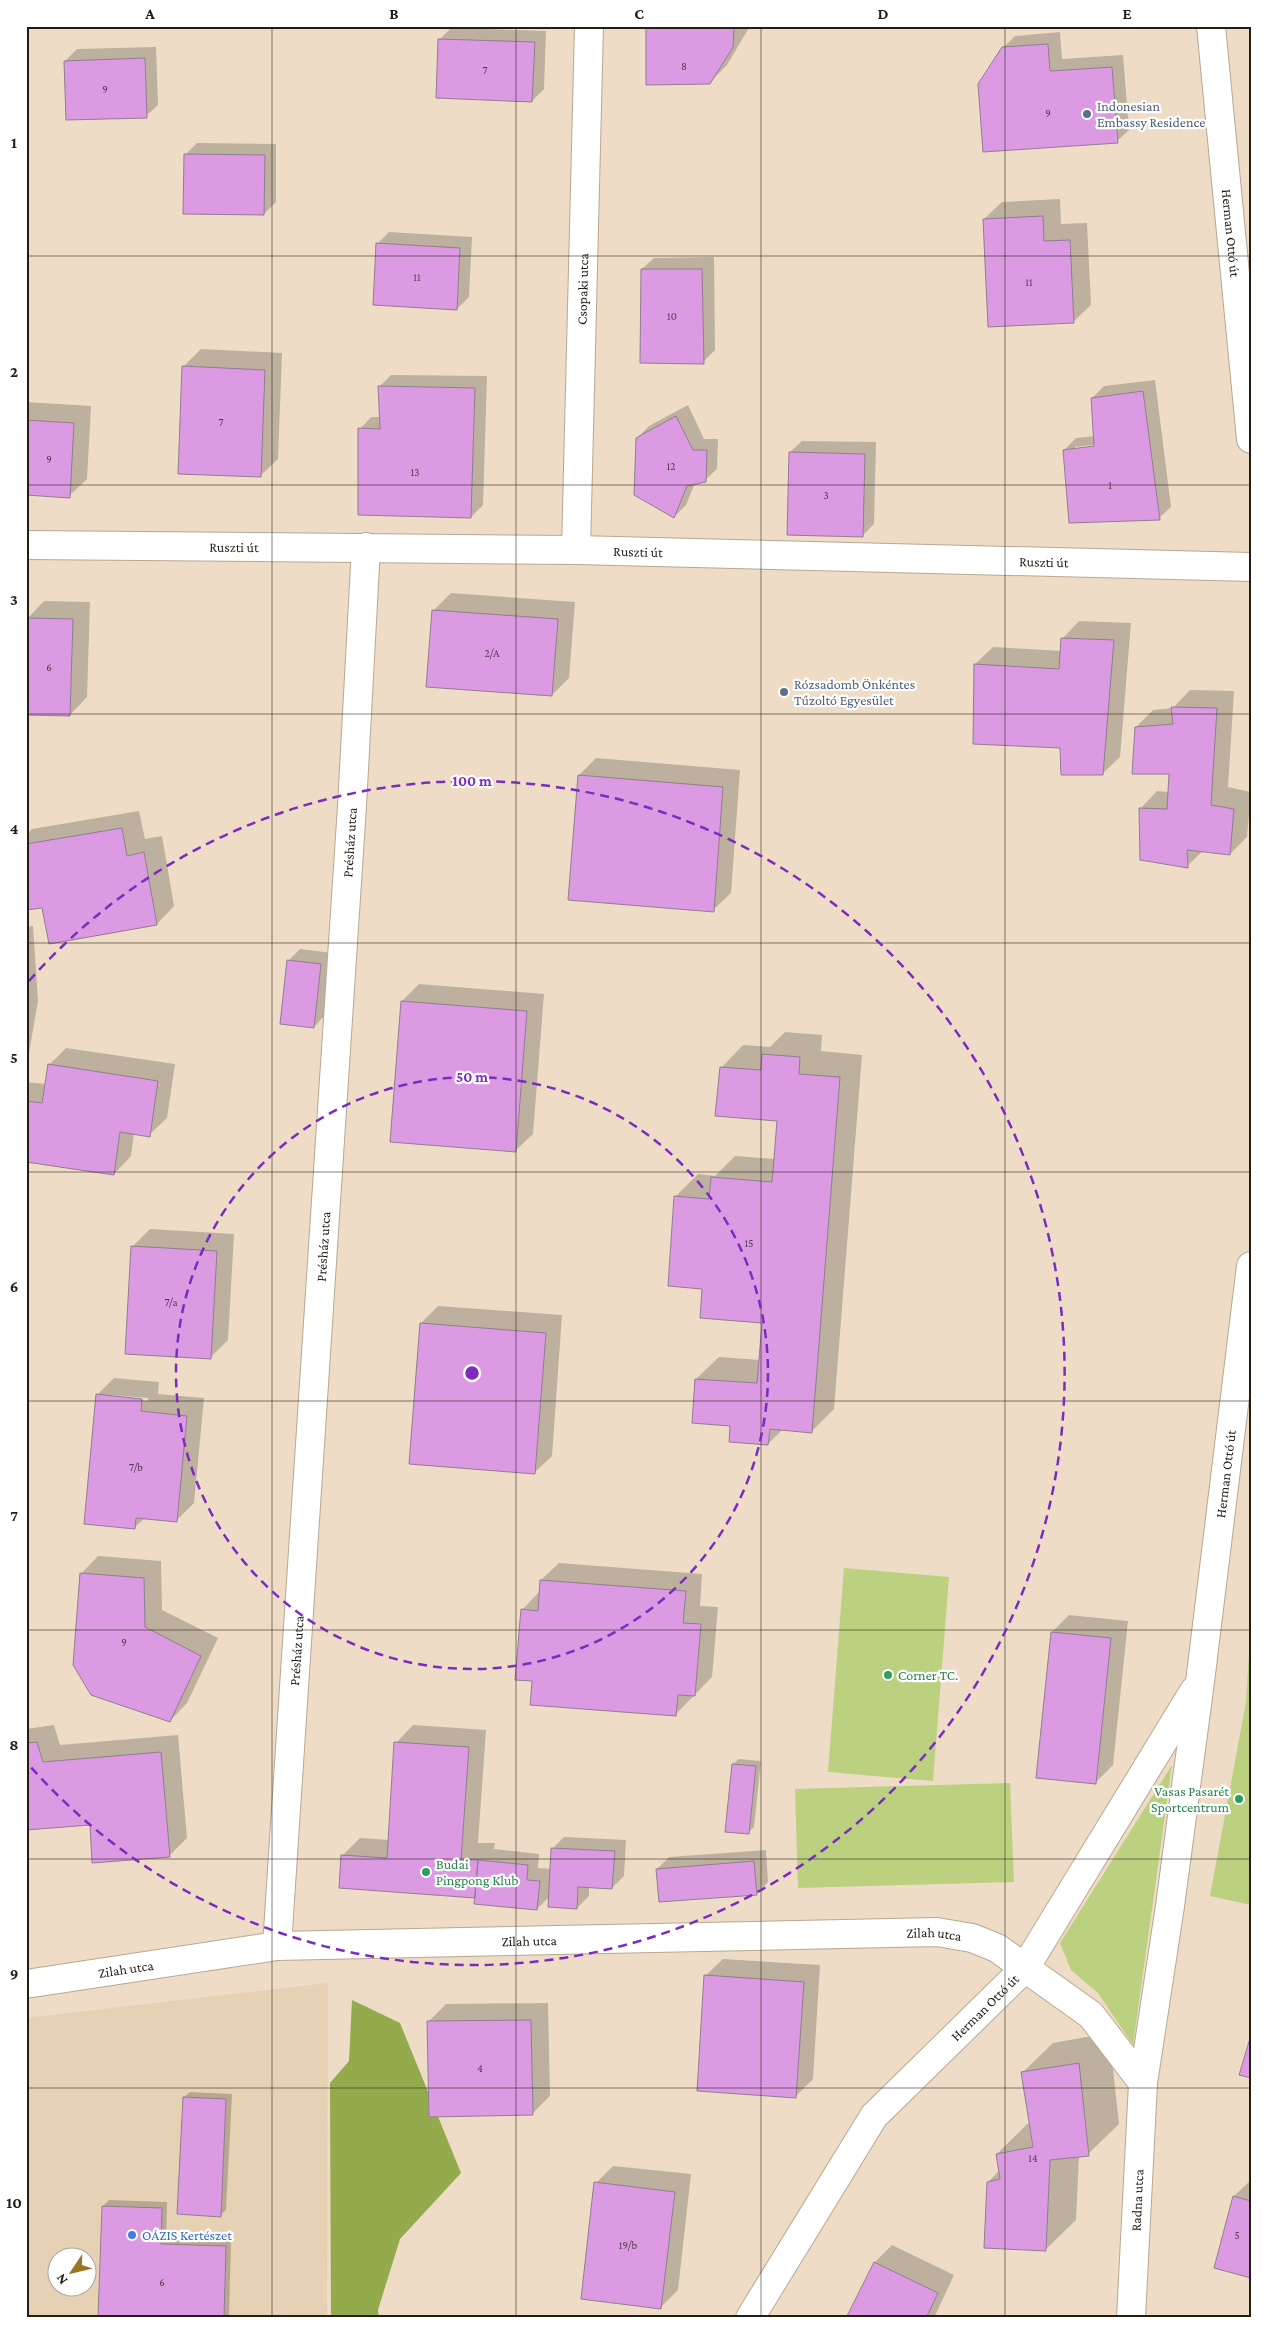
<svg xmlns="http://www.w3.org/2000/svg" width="1277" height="2344" font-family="'Crimson Pro',serif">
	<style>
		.built { fill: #e7d1b4; fill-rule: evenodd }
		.green { fill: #bbd180 }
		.forest { fill: #93aa4d }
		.shadow { fill: #0003; fill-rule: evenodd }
		.building { fill: #dc9ae3; stroke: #8f7e91 }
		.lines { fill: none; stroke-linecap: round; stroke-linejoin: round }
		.street-casing { stroke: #b8a892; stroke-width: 30 }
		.street { stroke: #fff; stroke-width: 28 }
		.grid { fill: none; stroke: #231d14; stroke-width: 1; stroke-opacity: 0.55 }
		.ring { fill: none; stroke: #7b2cbf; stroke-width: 2.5; stroke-dasharray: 9 6 }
		.service-dot { fill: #5c6f8a; stroke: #fff; stroke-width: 2 }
		.leisure-dot { fill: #2e9e5b; stroke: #fff; stroke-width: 2 }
		.shop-dot { fill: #3f7fe0; stroke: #fff; stroke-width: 2 }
		.labels { text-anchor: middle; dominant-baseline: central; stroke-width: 4.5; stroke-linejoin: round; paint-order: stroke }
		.number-label { font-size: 11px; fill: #513c48 }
		.service-label { font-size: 14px; fill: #4e5e75; stroke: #fff; text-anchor: start }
		.street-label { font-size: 14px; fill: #231d14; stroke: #fff }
		.leisure-label { font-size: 14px; fill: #27864d; stroke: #fff; text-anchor: start }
		.shop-label { font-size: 14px; fill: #366cbe; stroke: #fff; text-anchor: start }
		.centre { fill: #7b2cbf; stroke: #fff; stroke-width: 2.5 }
		.ring-label { font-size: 15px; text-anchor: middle; font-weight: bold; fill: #7b2cbf; stroke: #fff; stroke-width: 4.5; stroke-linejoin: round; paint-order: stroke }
		.neatline { fill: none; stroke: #231d14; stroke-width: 2 }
		.grid-label { font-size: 16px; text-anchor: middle; font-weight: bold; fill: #231d14 }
	</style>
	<rect width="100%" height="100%" fill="#eedcc6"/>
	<!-- built -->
	<path class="built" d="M 328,1983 L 327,2318 L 26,2318 L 26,2018 ZM 58,2256 L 88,2256 L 88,2286 L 58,2286 Z"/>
	<!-- green -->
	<path class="green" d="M 844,1568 L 949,1577 L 933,1781 L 828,1772 Z
		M 1251,1623 L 1251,1905 L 1210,1896 L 1246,1702 Z
		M 1172,1765 L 1133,2045 L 1098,1993 L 1071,1970 L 1060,1943 Z
		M 1010,1783 L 1014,1882 L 798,1888 L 795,1789 Z"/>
	<!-- forest -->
	<path class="forest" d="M 352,2000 L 400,2023 L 461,2173 L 400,2239 L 378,2310 L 379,2318 L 331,2318 L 330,2083 L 349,2061 Z"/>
	<!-- shadow -->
	<path class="shadow" d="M 647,26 L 750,26 L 727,65 L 709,83 Z
		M 451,28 L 546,31 L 544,89 L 532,101 L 439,40 Z
		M 1060,32 L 1062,59 L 1123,55 L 1129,130 L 1117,141 L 1003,48 L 1015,36 Z
		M 156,47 L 158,105 L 146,116 L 65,61 L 77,49 Z
		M 197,143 L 276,144 L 276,202 L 264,214 L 185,155 Z
		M 1060,199 L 1061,224 L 1087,223 L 1091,305 L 1073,322 L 984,219 L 1002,202 Z
		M 389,232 L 472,237 L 469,297 L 457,309 L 377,244 Z
		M 714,257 L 715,350 L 703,362 L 642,269 L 654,258 Z
		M 201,349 L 282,353 L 278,459 L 260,476 L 183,367 Z
		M 391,375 L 487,376 L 483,505 L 471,517 L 360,429 L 371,417 L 380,417 L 379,387 Z
		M 1155,380 L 1171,507 L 1159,518 L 1064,450 L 1076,438 L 1095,436 L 1092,398 L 1104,386 ZM 1100,444 L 1100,447 L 1075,449 L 1075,447 Z
		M 26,402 L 91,406 L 87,479 L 69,496 L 26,494 Z
		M 688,405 L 704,439 L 718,439 L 717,469 L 705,480 L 695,483 L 686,505 L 674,517 L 637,438 L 649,426 Z
		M 802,441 L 876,442 L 874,524 L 862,536 L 790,452 Z
		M 451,593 L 575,602 L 569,678 L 552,695 L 433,611 Z
		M 44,601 L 90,602 L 87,697 L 70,715 L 27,619 Z
		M 1079,621 L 1131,623 L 1120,757 L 1102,774 L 1061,747 L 975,664 L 993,647 L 1061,651 L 1062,639 Z
		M 1190,690 L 1234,691 L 1228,787 L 1251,792 L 1247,837 L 1230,854 L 1203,851 L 1187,866 L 1140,809 L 1157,791 L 1169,792 L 1170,773 L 1136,727 L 1153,710 L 1173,708 Z
		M 596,758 L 740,770 L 731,893 L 713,910 L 579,775 Z
		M 139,811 L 145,839 L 162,836 L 174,906 L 157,924 L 50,942 L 43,906 L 26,909 L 26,835 L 32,829 Z
		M 33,926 L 38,1001 L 26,1070 L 26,927 Z
		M 300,949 L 332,953 L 325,1015 L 314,1027 L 288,961 Z
		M 419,984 L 544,994 L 533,1134 L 515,1151 L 402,1001 Z
		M 785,1032 L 822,1035 L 821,1051 L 862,1055 L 834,1409 L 812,1431 L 783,1429 L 768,1444 L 731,1425 L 696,1379 L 719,1357 L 760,1360 L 763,1322 L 704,1288 L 675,1197 L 698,1174 L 715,1176 L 735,1156 L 775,1159 L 778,1120 L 721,1068 L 743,1045 L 770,1047 Z
		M 66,1048 L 175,1064 L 167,1118 L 149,1135 L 134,1133 L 131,1156 L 114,1174 L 26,1161 L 26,1082 L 46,1084 L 49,1065 Z
		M 150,1229 L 234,1234 L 228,1340 L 211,1357 L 133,1246 Z
		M 438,1306 L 562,1315 L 552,1456 L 534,1473 L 421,1323 Z
		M 114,1378 L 159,1382 L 158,1394 L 204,1398 L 194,1503 L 176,1521 L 145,1518 L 134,1528 L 97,1395 ZM 111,1395 L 148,1398 L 148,1401 L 111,1397 Z
		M 98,1556 L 161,1561 L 162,1610 L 218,1638 L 187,1703 L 170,1721 L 81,1574 Z
		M 559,1563 L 702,1574 L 700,1606 L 718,1607 L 712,1677 L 675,1715 L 533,1680 L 522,1610 L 539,1592 L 541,1580 Z
		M 1069,1615 L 1128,1621 L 1113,1765 L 1095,1783 L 1052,1632 Z
		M 54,1725 L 60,1745 L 178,1735 L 187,1838 L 169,1856 L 91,1824 L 26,1829 L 26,1729 Z
		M 413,1725 L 486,1730 L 478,1843 L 495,1843 L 494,1849 L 539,1854 L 538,1868 L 551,1869 L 552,1849 L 564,1837 L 626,1840 L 624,1876 L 612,1888 L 589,1887 L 589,1896 L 577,1908 L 550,1896 L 537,1909 L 476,1894 L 342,1856 L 360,1838 L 389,1840 L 396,1743 Z
		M 739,1759 L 761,1761 L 754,1827 L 748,1833 L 733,1764 Z
		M 766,1850 L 768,1882 L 756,1894 L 657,1869 L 669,1857 Z
		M 723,1959 L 820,1965 L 813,2079 L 795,2097 L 705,1976 Z
		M 548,2003 L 550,2096 L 532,2114 L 428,2022 L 446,2004 Z
		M 1109,2033 L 1119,2124 L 1088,2154 L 1079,2156 L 1076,2220 L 1045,2250 L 988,2182 L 1000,2170 L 997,2154 L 1027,2124 L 1031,2124 L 1022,2073 L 1053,2043 Z
		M 190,2092 L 232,2094 L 226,2210 L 220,2215 L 184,2097 Z
		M 613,2166 L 691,2174 L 678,2290 L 661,2307 L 596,2183 Z
		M 1251,2180 L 1251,2277 L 1234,2196 Z
		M 109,2200 L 167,2202 L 166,2239 L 231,2241 L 229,2318 L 100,2318 L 103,2206 Z
		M 892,2245 L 954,2275 L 934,2318 L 848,2318 L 875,2262 Z"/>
	<!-- building -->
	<path class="building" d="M 646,26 L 734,26 L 733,47 L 710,84 L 646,85 Z
		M 438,39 L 535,42 L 532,102 L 436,98 Z
		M 1048,44 L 1050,71 L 1112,67 L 1118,143 L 983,152 L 978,84 L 1002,47 Z
		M 145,58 L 147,118 L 66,120 L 64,61 Z
		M 184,154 L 265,155 L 264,215 L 183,214 Z
		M 1043,216 L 1044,241 L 1070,240 L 1074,323 L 988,327 L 983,219 Z
		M 376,243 L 460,248 L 457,310 L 373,305 Z
		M 641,269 L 702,269 L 704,364 L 640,363 Z
		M 182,366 L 265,370 L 261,477 L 178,474 Z
		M 378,386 L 475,388 L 471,518 L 358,515 L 358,428 L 380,429 Z
		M 1143,391 L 1160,520 L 1069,523 L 1063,450 L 1094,446 L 1091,398 Z
		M 676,416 L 693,450 L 707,450 L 706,482 L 687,486 L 674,518 L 634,495 L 636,438 Z
		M 26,420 L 74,423 L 70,498 L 26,495 Z
		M 789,452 L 865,454 L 863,537 L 787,535 Z
		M 432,610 L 558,619 L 552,696 L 426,687 Z
		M 26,618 L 73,619 L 70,716 L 26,715 Z
		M 1061,638 L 1114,640 L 1103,775 L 1061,775 L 1060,748 L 973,744 L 974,664 L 1059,669 Z
		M 1171,707 L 1217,708 L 1211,805 L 1234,809 L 1230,855 L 1187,850 L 1188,868 L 1140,860 L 1139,808 L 1167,809 L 1169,774 L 1132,774 L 1135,727 L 1173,724 Z
		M 578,775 L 723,787 L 714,912 L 568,900 Z
		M 122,828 L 127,856 L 144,852 L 157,925 L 49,944 L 42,908 L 26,910 L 26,844 Z
		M 287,960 L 321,964 L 314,1028 L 280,1024 Z
		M 401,1001 L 527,1011 L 516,1152 L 390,1142 Z
		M 762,1054 L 800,1057 L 799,1074 L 840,1077 L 812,1433 L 770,1429 L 768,1445 L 729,1442 L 730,1426 L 692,1423 L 695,1379 L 757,1383 L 762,1323 L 700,1318 L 702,1289 L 668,1286 L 674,1196 L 709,1199 L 711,1177 L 772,1182 L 777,1121 L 715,1116 L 720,1067 L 761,1070 Z
		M 48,1064 L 158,1081 L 150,1137 L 120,1132 L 114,1175 L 26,1162 L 26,1101 L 42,1103 Z
		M 131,1246 L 217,1251 L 211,1359 L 125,1354 Z
		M 420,1323 L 546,1333 L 535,1474 L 409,1464 Z
		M 96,1394 L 142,1399 L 141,1411 L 187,1416 L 177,1522 L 136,1518 L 135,1529 L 84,1524 Z
		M 80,1573 L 144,1578 L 145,1627 L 201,1656 L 170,1722 L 91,1695 L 73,1665 Z
		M 540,1580 L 686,1591 L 683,1623 L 701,1624 L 695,1696 L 678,1695 L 676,1716 L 530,1705 L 532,1681 L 515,1680 L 521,1609 L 538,1611 Z
		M 1051,1632 L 1111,1638 L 1096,1784 L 1036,1778 Z
		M 37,1742 L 43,1762 L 161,1752 L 170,1857 L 92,1863 L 90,1825 L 26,1830 L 26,1743 Z
		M 394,1742 L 469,1747 L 461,1860 L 478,1860 L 475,1898 L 339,1888 L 341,1855 L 387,1858 Z
		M 732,1764 L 756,1766 L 749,1834 L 725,1832 Z
		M 551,1848 L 615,1851 L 612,1889 L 578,1887 L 577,1909 L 548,1907 Z
		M 478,1860 L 528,1865 L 527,1880 L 540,1881 L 537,1910 L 474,1904 Z
		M 754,1861 L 757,1895 L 659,1902 L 656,1869 Z
		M 704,1975 L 804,1982 L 796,2098 L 697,2091 Z
		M 531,2020 L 533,2115 L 429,2117 L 427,2021 Z
		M 1251,2035 L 1251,2078 L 1239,2075 Z
		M 1079,2063 L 1089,2156 L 1050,2160 L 1046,2251 L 984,2248 L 987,2182 L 1000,2179 L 996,2154 L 1033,2147 L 1021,2072 Z
		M 183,2097 L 226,2099 L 221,2217 L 177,2214 Z
		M 594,2182 L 675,2192 L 661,2309 L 581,2299 Z
		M 1233,2196 L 1251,2201 L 1251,2278 L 1214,2268 Z
		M 102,2206 L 162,2208 L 161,2244 L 226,2246 L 224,2318 L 98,2318 Z
		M 874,2262 L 938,2293 L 926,2318 L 846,2318 Z"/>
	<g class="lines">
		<!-- street casing -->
		<g class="street-casing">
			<g id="street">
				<path id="s1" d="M 1211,26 L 1251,439"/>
				<path id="s2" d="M 26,545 L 576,550 L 1251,567"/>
				<path id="s3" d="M 576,550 L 589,26"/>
				<path id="s4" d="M 277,1946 L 352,806 L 366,547"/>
				<path id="s5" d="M 26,1984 L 277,1946 L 937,1932 L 972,1938 L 997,1948 L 1091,2015 L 1143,2083"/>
				<path id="s6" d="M 750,2318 L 874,2116 L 1025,1968 L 1194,1691"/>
				<path id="s7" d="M 1131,2318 L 1143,2083 L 1170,1906 L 1200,1682 L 1251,1266"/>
			</g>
		</g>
		<!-- street -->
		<use href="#street" class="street"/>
	</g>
	<!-- grid -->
	<path class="grid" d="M 272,26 L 272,2318M 516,26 L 516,2318M 761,26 L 761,2318M 1005,26 L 1005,2318M 26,256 L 1251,256M 26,485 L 1251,485M 26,714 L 1251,714M 26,943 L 1251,943M 26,1172 L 1251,1172M 26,1401 L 1251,1401M 26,1630 L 1251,1630M 26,1859 L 1251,1859M 26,2088 L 1251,2088"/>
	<!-- distance rings -->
	<g class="ring">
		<circle cx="472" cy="1373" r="296"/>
		<path d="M29 981A592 592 0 1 1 29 1765"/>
	</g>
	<!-- markers -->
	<g class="service-dot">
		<circle cx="1087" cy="114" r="5"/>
		<circle cx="784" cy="692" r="5"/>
	</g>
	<g class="leisure-dot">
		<circle cx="888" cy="1675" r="5"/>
		<circle cx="1239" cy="1799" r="5"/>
		<circle cx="426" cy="1872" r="5"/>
	</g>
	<circle class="shop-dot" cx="132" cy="2235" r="5"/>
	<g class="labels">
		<!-- number labels -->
		<g class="number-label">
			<text x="684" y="66">8</text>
			<text x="485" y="70">7</text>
			<text x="105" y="89">9</text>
			<text x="1048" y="113">9</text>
			<text x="417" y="277">11</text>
			<text x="1029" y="282">11</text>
			<text x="672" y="316">10</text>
			<text x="221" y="422">7</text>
			<text x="49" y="459">9</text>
			<text x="671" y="466">12</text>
			<text x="415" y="472">13</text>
			<text x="1110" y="485">1</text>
			<text x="826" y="495">3</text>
			<text x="492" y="653">2/A</text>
			<text x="49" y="667">6</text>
			<text x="749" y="1243">15</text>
			<text x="171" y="1302">7/a</text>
			<text x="136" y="1467">7/b</text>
			<text x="124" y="1642">9</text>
			<text x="480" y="2068">4</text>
			<text x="1033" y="2158">14</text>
			<text x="1237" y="2235">5</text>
			<text x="628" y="2245">19/b</text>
			<text x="162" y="2282">6</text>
		</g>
		<!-- service labels -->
		<g class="service-label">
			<text x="1097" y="106">Indonesian<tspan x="1097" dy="16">Embassy Residence</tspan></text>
			<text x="794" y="684">Rózsadomb Önkéntes<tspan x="794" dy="16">Tűzoltó Egyesület</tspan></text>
		</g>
		<!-- street labels -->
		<g class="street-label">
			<text stroke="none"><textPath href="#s1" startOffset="208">Herman Ottó út</textPath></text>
			<text stroke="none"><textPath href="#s3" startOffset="261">Csopaki utca</textPath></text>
			<text stroke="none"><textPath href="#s2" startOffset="208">Ruszti út</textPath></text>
			<text stroke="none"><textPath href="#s2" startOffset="612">Ruszti út</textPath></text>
			<text stroke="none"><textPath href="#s2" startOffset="1018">Ruszti út</textPath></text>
			<text stroke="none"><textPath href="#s4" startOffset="1106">Présház utca</textPath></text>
			<text stroke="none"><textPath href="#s4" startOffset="701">Présház utca</textPath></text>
			<text stroke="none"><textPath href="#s7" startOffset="850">Herman Ottó út</textPath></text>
			<text stroke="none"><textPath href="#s4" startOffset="296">Présház utca</textPath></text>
			<text stroke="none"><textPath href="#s5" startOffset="911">Zilah utca</textPath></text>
			<text stroke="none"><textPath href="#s5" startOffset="506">Zilah utca</textPath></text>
			<text stroke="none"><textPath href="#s5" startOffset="101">Zilah utca</textPath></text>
			<text stroke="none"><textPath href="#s6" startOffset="392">Herman Ottó út</textPath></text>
			<text stroke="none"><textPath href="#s7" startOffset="118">Radna utca</textPath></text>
		</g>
		<!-- leisure labels -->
		<g class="leisure-label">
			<text x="898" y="1675">Corner TC.</text>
			<text x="1229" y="1791" text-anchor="end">Vasas Pasarét<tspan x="1229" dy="16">Sportcentrum</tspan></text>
			<text x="436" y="1864">Budai<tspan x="436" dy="16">Pingpong Klub</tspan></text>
		</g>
		<!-- shop labels -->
		<g class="shop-label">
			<text x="142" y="2235">OÁZIS Kertészet</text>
		</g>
	</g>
	<circle cx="472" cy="1373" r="8" class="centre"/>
	<g class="ring-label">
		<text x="472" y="786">100 m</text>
		<text x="472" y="1082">50 m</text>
	</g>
	<!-- border -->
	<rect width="1277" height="2344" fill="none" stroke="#ffffff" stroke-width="55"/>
	<!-- north arrow -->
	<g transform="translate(72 2272) rotate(235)"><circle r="24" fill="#ffffff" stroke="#a7a5a1"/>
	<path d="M0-4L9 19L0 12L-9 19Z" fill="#9b7421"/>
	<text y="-8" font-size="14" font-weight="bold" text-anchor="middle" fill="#231d14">N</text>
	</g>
	<rect x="28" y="28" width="1222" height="2288" class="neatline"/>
	<g class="grid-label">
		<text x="150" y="19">A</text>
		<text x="394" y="19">B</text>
		<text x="639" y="19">C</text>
		<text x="883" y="19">D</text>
		<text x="1127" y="19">E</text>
		<text x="14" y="148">1</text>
		<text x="14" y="377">2</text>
		<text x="14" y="605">3</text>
		<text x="14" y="834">4</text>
		<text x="14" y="1063">5</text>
		<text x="14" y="1292">6</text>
		<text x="14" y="1521">7</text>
		<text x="14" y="1750">8</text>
		<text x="14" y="1979">9</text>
		<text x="14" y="2208">10</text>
	</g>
</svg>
